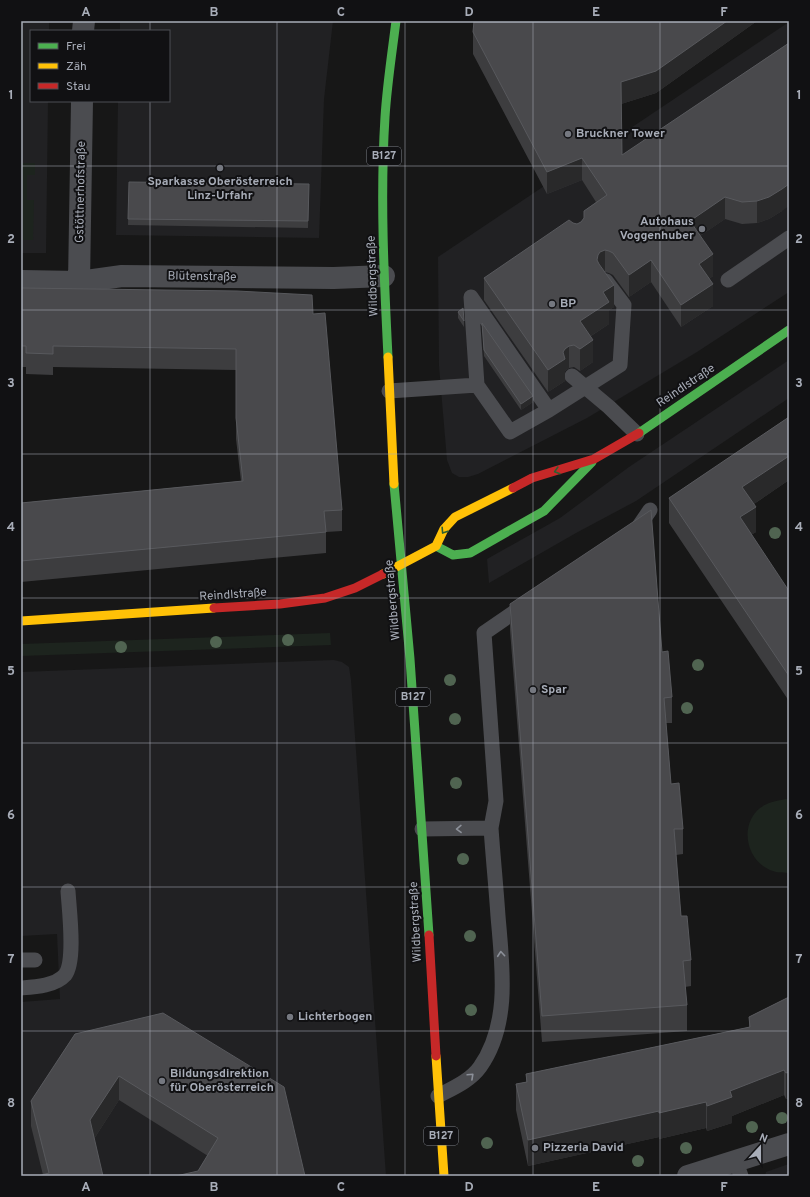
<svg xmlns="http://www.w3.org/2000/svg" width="810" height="1197" font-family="Overpass,sans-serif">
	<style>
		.built { fill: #212123 }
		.green { fill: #1d241e }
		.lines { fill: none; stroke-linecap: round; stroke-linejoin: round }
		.lane { stroke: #4b4c50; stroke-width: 15 }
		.street { stroke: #4b4c50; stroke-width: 22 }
		.fast { stroke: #4caf50; stroke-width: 9 }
		.slow { stroke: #ffc107; stroke-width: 9 }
		.jam { stroke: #c62828; stroke-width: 9 }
		.tram { stroke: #4b4c4f; stroke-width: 1 }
		.tree { fill: #506451 }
		.wall { fill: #3d3d3f }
		.shaded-wall { fill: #29292a }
		.building { fill: #49494c; stroke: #58595d }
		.oneway { stroke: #2e6032 }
		.oneway2 { stroke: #8c9099 }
		.grid { fill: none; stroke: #a8adb8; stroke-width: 1; stroke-opacity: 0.55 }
		.poi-dot { fill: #757880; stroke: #111113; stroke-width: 1.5 }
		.labels { text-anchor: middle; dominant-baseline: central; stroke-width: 4; stroke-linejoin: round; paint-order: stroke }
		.shield { fill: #111113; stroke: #7b7e86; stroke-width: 1 }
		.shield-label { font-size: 11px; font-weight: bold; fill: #a8adb8 }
		.poi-label { font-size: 12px; font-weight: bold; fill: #a8adb8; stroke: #111113; text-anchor: start }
		.street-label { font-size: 12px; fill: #a8adb8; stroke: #111113 }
		.neatline { fill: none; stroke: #a8adb8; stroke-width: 1.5 }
		.grid-label { font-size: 13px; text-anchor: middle; font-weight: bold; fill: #a8adb8 }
	</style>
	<rect width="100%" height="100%" fill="#171717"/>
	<!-- built -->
	<path class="built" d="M 21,21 L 49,21 L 49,31 L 31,31 L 31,101 L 48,101 L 46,253 L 21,253 Z
		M 120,21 L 333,21 L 324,99 L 319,238 L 116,235 L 118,101 L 169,101 L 169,31 L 120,31 Z
		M 789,22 L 789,292 L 697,352 L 587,418 L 478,474 L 468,477 L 459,477 L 452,473 L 447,460 L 439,366 L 438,257 Z
		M 789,360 L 789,398 L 636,501 L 576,533 L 489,583 L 487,559 L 560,518 L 629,467 Z
		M 334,660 L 342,662 L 349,667 L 351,680 L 386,1176 L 21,1176 L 21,1002 L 60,999 L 57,934 L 21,936 L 21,672 Z
		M 789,1164 L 789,1176 L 765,1176 L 766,1172 Z"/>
	<!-- green -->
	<path class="green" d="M 21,163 L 35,163 L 35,175 L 27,175 L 27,200 L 34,200 L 33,240 L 21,240 Z
		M 330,633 L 331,645 L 21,656 L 21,644 Z
		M 786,799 L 789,800 L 788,873 C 783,872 777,873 773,871 C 747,863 738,826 760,808 C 768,802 776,801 786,799 Z"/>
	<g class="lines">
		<!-- lane -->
		<path class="lane" d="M 728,280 L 789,238
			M 572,376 L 609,407 L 637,434
			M 477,385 L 510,432 L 549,410
			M 389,391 L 477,385 L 471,297 L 549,410 L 620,365 L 624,305 L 606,281
			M 637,529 L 650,510
			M 491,828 L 496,801 L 484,633 L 526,604
			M 422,829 L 491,828 C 493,857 496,886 498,916 C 502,965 511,1023 480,1067 C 470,1081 453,1088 438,1096
			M 21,960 L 35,960
			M 21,988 C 35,987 55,986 65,975 C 76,961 69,909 68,891
			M 736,1162 L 741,1176"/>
		<!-- street -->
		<path class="street" d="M 83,31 L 84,21
			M 21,281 L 79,282 L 122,276 L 334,278 L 384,276
			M 79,282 L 82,101
			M 688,1176 L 789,1144"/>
		<!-- fast -->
		<path class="fast" d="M 388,357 C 384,277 380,197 385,117 C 387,85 392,53 396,21
			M 639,433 L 789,330
			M 394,484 L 410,659 L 429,935
			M 436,546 L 453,555 L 470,553 L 544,511 L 592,462"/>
		<!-- slow -->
		<path class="slow" d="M 388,357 L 394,484
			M 383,574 L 436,546 L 444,529 L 455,517 L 513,488
			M 21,621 L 214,608
			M 436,1056 L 444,1176"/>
		<!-- jam -->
		<path class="jam" d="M 513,488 L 532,478 L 594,459 L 639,433
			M 214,608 L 280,604 L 325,598 L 355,588 L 383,574
			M 429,935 L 436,1056"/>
		<!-- tram -->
		<path class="tram" d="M 786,1176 L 789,1175"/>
	</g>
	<!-- trees -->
	<g class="tree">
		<circle cx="775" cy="533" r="6"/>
		<circle cx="288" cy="640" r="6"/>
		<circle cx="216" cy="642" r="6"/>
		<circle cx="121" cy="647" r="6"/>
		<circle cx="698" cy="665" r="6"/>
		<circle cx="450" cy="680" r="6"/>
		<circle cx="687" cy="708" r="6"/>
		<circle cx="455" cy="719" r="6"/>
		<circle cx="456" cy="783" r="6"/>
		<circle cx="463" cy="859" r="6"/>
		<circle cx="470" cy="936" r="6"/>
		<circle cx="471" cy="1010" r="6"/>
		<circle cx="782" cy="1118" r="6"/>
		<circle cx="752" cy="1127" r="6"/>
		<circle cx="487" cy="1143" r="6"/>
		<circle cx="686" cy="1148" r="6"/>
		<circle cx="638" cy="1161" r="6"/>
	</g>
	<!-- wall -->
	<path class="wall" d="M 474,21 L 757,21 L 656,93 L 621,104 L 622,155 L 789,43 L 782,211 L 769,219 L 757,223 L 742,224 L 725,219 L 700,236 L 713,276 L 709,279 L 713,306 L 681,327 L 651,282 L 629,297 L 613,275 L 609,273 L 605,272 L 614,307 L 609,310 L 609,324 L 591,336 L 593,362 L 580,371 L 574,367 L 569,368 L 565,371 L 565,381 L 548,392 L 484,300 L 484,278 L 573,223 L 577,224 L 581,222 L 584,219 L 584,211 L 596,202 L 582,180 L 547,194 L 473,54 L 473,32 Z
		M 129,182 L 309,184 L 308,228 L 128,225 Z
		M 21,288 L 313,314 L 342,510 L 342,531 L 326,532 L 326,553 L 21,582 L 21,503 L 241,481 L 236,439 L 236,370 L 53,367 L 53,375 L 26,374 L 26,367 L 21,367 Z
		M 458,312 L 464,321 L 464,327 L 458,318 Z
		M 482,323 L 533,402 L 521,410 L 484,356 Z
		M 789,417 L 789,480 L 754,504 L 756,532 L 751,535 L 789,591 L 789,701 L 669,523 L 669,498 Z
		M 510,604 L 662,652 L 672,697 L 672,723 L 666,723 L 671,784 L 683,829 L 683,854 L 676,855 L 681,916 L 691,960 L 691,986 L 685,987 L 687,1005 L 687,1031 L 542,1042 L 510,630 Z
		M 789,997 L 789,1098 L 786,1099 L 784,1095 L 732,1116 L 732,1123 L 707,1131 L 706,1128 L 659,1139 L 659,1137 L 528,1166 L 516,1110 L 516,1084 L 526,1082 L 526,1074 L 749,1027 L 749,1017 Z
		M 75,1034 L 305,1176 L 198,1171 L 208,1156 L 119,1100 L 94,1139 L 103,1176 L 43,1175 L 31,1126 L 31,1101 Z"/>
	<!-- shaded-wall -->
	<path class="shaded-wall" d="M 727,21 L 757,21 L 656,93 L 621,104 L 621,82 Z
		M 582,158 L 582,180 L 547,194 L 547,172 Z
		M 789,184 L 789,206 L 782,211 L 769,219 L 757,223 L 757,201 Z
		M 725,197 L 725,219 L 690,243 L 690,221 Z
		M 605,250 L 605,272 L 597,282 L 597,260 L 598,255 L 600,252 Z
		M 713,254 L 713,276 L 699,286 L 699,264 Z
		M 651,260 L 651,282 L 629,297 L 629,275 Z
		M 713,284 L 713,306 L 681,327 L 681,305 Z
		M 614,285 L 614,307 L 609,310 L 609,324 L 580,343 L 580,321 L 603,292 Z
		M 593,340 L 593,362 L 580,371 L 580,349 Z
		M 569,346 L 569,368 L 565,371 L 565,381 L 548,392 L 548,370 L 563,352 L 565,349 Z
		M 533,396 L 533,402 L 521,410 L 521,404 Z
		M 789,456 L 789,480 L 742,512 L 742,487 Z
		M 756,507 L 756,532 L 740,542 L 740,517 Z
		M 784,1070 L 784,1095 L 732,1116 L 732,1123 L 707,1131 L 707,1106 L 730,1091 Z
		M 789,1072 L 789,1098 L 786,1099 L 786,1073 Z
		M 119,1076 L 119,1100 L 90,1145 L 90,1120 Z
		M 706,1102 L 706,1128 L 659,1139 L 659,1113 Z
		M 659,1111 L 659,1137 L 528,1166 L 528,1140 Z"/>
	<!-- building -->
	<path class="building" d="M 474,21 L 727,21 L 656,71 L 621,82 L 622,155 L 789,43 L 789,184 L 782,189 L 769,197 L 757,201 L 742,202 L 725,197 L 690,221 L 713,254 L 699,264 L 713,284 L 681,305 L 651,260 L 629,275 L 613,253 L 609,251 L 605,250 L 600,252 L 598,255 L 597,260 L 599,264 L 614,285 L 603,292 L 609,302 L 580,321 L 593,340 L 580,349 L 574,345 L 569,346 L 565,349 L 563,352 L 565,359 L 548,370 L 484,278 L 569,220 L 573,223 L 577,224 L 581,222 L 584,218 L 584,211 L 607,195 L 582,158 L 547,172 L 473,32 Z
		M 129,182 L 309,184 L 308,221 L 128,219 Z
		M 21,288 L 237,291 L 312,295 L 313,314 L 325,313 L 342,510 L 324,511 L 326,532 L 21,561 L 21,503 L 243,481 L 236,418 L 236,349 L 53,346 L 53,354 L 26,353 L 26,346 L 21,346 Z
		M 463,308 L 464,321 L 458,312 Z
		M 482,323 L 533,396 L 521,404 L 484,350 Z
		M 789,417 L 789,456 L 742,487 L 756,507 L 740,517 L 789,591 L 789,676 L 669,498 Z
		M 651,510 L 662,652 L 668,651 L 672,697 L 664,698 L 671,784 L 679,783 L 683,829 L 674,829 L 681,916 L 687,916 L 691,960 L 683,961 L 687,1005 L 542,1016 L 510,604 Z
		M 789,997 L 789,1072 L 786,1073 L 784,1070 L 730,1091 L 732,1097 L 707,1106 L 706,1102 L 659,1113 L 659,1111 L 528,1140 L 516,1084 L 527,1082 L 526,1074 L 750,1027 L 749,1017 Z
		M 163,1013 L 284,1087 L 305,1176 L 176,1176 L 198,1171 L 218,1138 L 119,1076 L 90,1120 L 103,1176 L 38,1176 L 49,1173 L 31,1101 L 75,1034 Z"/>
	<!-- one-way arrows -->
	<defs><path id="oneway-chevron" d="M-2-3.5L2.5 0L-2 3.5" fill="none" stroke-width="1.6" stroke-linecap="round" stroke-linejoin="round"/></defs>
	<g class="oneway">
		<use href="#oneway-chevron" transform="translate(557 471) rotate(163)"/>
		<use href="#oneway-chevron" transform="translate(444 531) rotate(123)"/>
	</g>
	<g class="oneway2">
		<use href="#oneway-chevron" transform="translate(459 829) rotate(179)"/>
		<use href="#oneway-chevron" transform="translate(501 954) rotate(-95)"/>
		<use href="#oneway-chevron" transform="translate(471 1076) rotate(-43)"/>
	</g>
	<!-- grid -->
	<path class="grid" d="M 150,21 L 150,31M 277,21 L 277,1176M 405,21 L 405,1176M 533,21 L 533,1176M 660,21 L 660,1176M 150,101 L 150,1176M 21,166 L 789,166M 21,310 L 789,310M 21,454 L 789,454M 21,598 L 789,598M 21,743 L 789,743M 21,887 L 789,887M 21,1031 L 789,1031"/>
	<!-- markers -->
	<g class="poi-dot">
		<circle cx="568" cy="134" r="4"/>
		<circle cx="220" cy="168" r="4"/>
		<circle cx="702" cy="229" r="4"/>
		<circle cx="552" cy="304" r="4"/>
		<circle cx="533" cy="690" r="4"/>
		<circle cx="290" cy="1017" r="4"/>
		<circle cx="162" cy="1081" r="4"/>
		<circle cx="535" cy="1148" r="4"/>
	</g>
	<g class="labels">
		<!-- shield labels -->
		<g class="shield">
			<rect x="367" y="147" width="34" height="18" rx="3"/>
			<rect x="396" y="688" width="34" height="18" rx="3"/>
			<rect x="424" y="1127" width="34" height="18" rx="3"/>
		</g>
		<g class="shield-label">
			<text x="384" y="156">B127</text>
			<text x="413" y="697">B127</text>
			<text x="441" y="1136">B127</text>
		</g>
		<!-- poi labels -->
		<g class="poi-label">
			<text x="576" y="134">Bruckner Tower</text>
			<text x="220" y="182" text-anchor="middle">Sparkasse Oberösterreich<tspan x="220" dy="14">Linz-Urfahr</tspan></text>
			<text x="694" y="222" text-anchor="end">Autohaus<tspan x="694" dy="14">Voggenhuber</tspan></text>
			<text x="560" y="304">BP</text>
			<text x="541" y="690">Spar</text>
			<text x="298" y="1017">Lichterbogen</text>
			<text x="170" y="1074">Bildungsdirektion<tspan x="170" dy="14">für Oberösterreich</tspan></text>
			<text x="543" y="1148">Pizzeria David</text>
		</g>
		<!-- street labels -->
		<g class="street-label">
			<text transform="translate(81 192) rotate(-89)">Gstöttnerhofstraße</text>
			<text transform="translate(373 276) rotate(-92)">Wildbergstraße</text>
			<text transform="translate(202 277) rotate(1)">Blütenstraße</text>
			<text transform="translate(686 386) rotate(-34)">Reindlstraße</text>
			<text transform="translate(233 595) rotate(-4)">Reindlstraße</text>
			<text transform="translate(393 600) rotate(-95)">Wildbergstraße</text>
			<text transform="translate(416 922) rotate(-93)">Wildbergstraße</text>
		</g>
	</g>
	<!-- border -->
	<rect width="810" height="1197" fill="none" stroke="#111113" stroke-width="44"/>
	<!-- legend -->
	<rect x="30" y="30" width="140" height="72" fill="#111113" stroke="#4d4f55"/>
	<rect x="38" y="43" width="20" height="6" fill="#4caf50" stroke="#4d4f55"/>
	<text x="66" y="50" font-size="12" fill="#a8adb8">Frei</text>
	<rect x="38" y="63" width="20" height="6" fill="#ffc107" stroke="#4d4f55"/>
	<text x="66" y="70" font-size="12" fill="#a8adb8">Zäh</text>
	<rect x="38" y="83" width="20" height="6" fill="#c62828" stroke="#4d4f55"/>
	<text x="66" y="90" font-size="12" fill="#a8adb8">Stau</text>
	<!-- north arrow -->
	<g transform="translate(760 1147) rotate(21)" stroke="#111113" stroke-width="3" paint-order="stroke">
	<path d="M0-3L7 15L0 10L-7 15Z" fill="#a8adb8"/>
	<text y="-6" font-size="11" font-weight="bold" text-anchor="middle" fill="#a8adb8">N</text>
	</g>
	<rect x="22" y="22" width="766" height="1153" class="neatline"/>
	<g class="grid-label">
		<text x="86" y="16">A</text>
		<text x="214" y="16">B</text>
		<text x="341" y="16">C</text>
		<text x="469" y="16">D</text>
		<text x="596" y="16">E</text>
		<text x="724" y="16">F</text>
		<text x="11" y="99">1</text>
		<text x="799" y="99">1</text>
		<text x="11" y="243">2</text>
		<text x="799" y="243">2</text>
		<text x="11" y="387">3</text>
		<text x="799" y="387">3</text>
		<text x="11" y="531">4</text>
		<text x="799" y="531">4</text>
		<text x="11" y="675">5</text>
		<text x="799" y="675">5</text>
		<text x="11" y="819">6</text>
		<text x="799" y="819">6</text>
		<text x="11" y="963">7</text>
		<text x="799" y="963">7</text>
		<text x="11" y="1107">8</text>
		<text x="799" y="1107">8</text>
		<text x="86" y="1191">A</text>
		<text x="214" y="1191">B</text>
		<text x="341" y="1191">C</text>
		<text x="469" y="1191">D</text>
		<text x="596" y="1191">E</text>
		<text x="724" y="1191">F</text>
	</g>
</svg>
